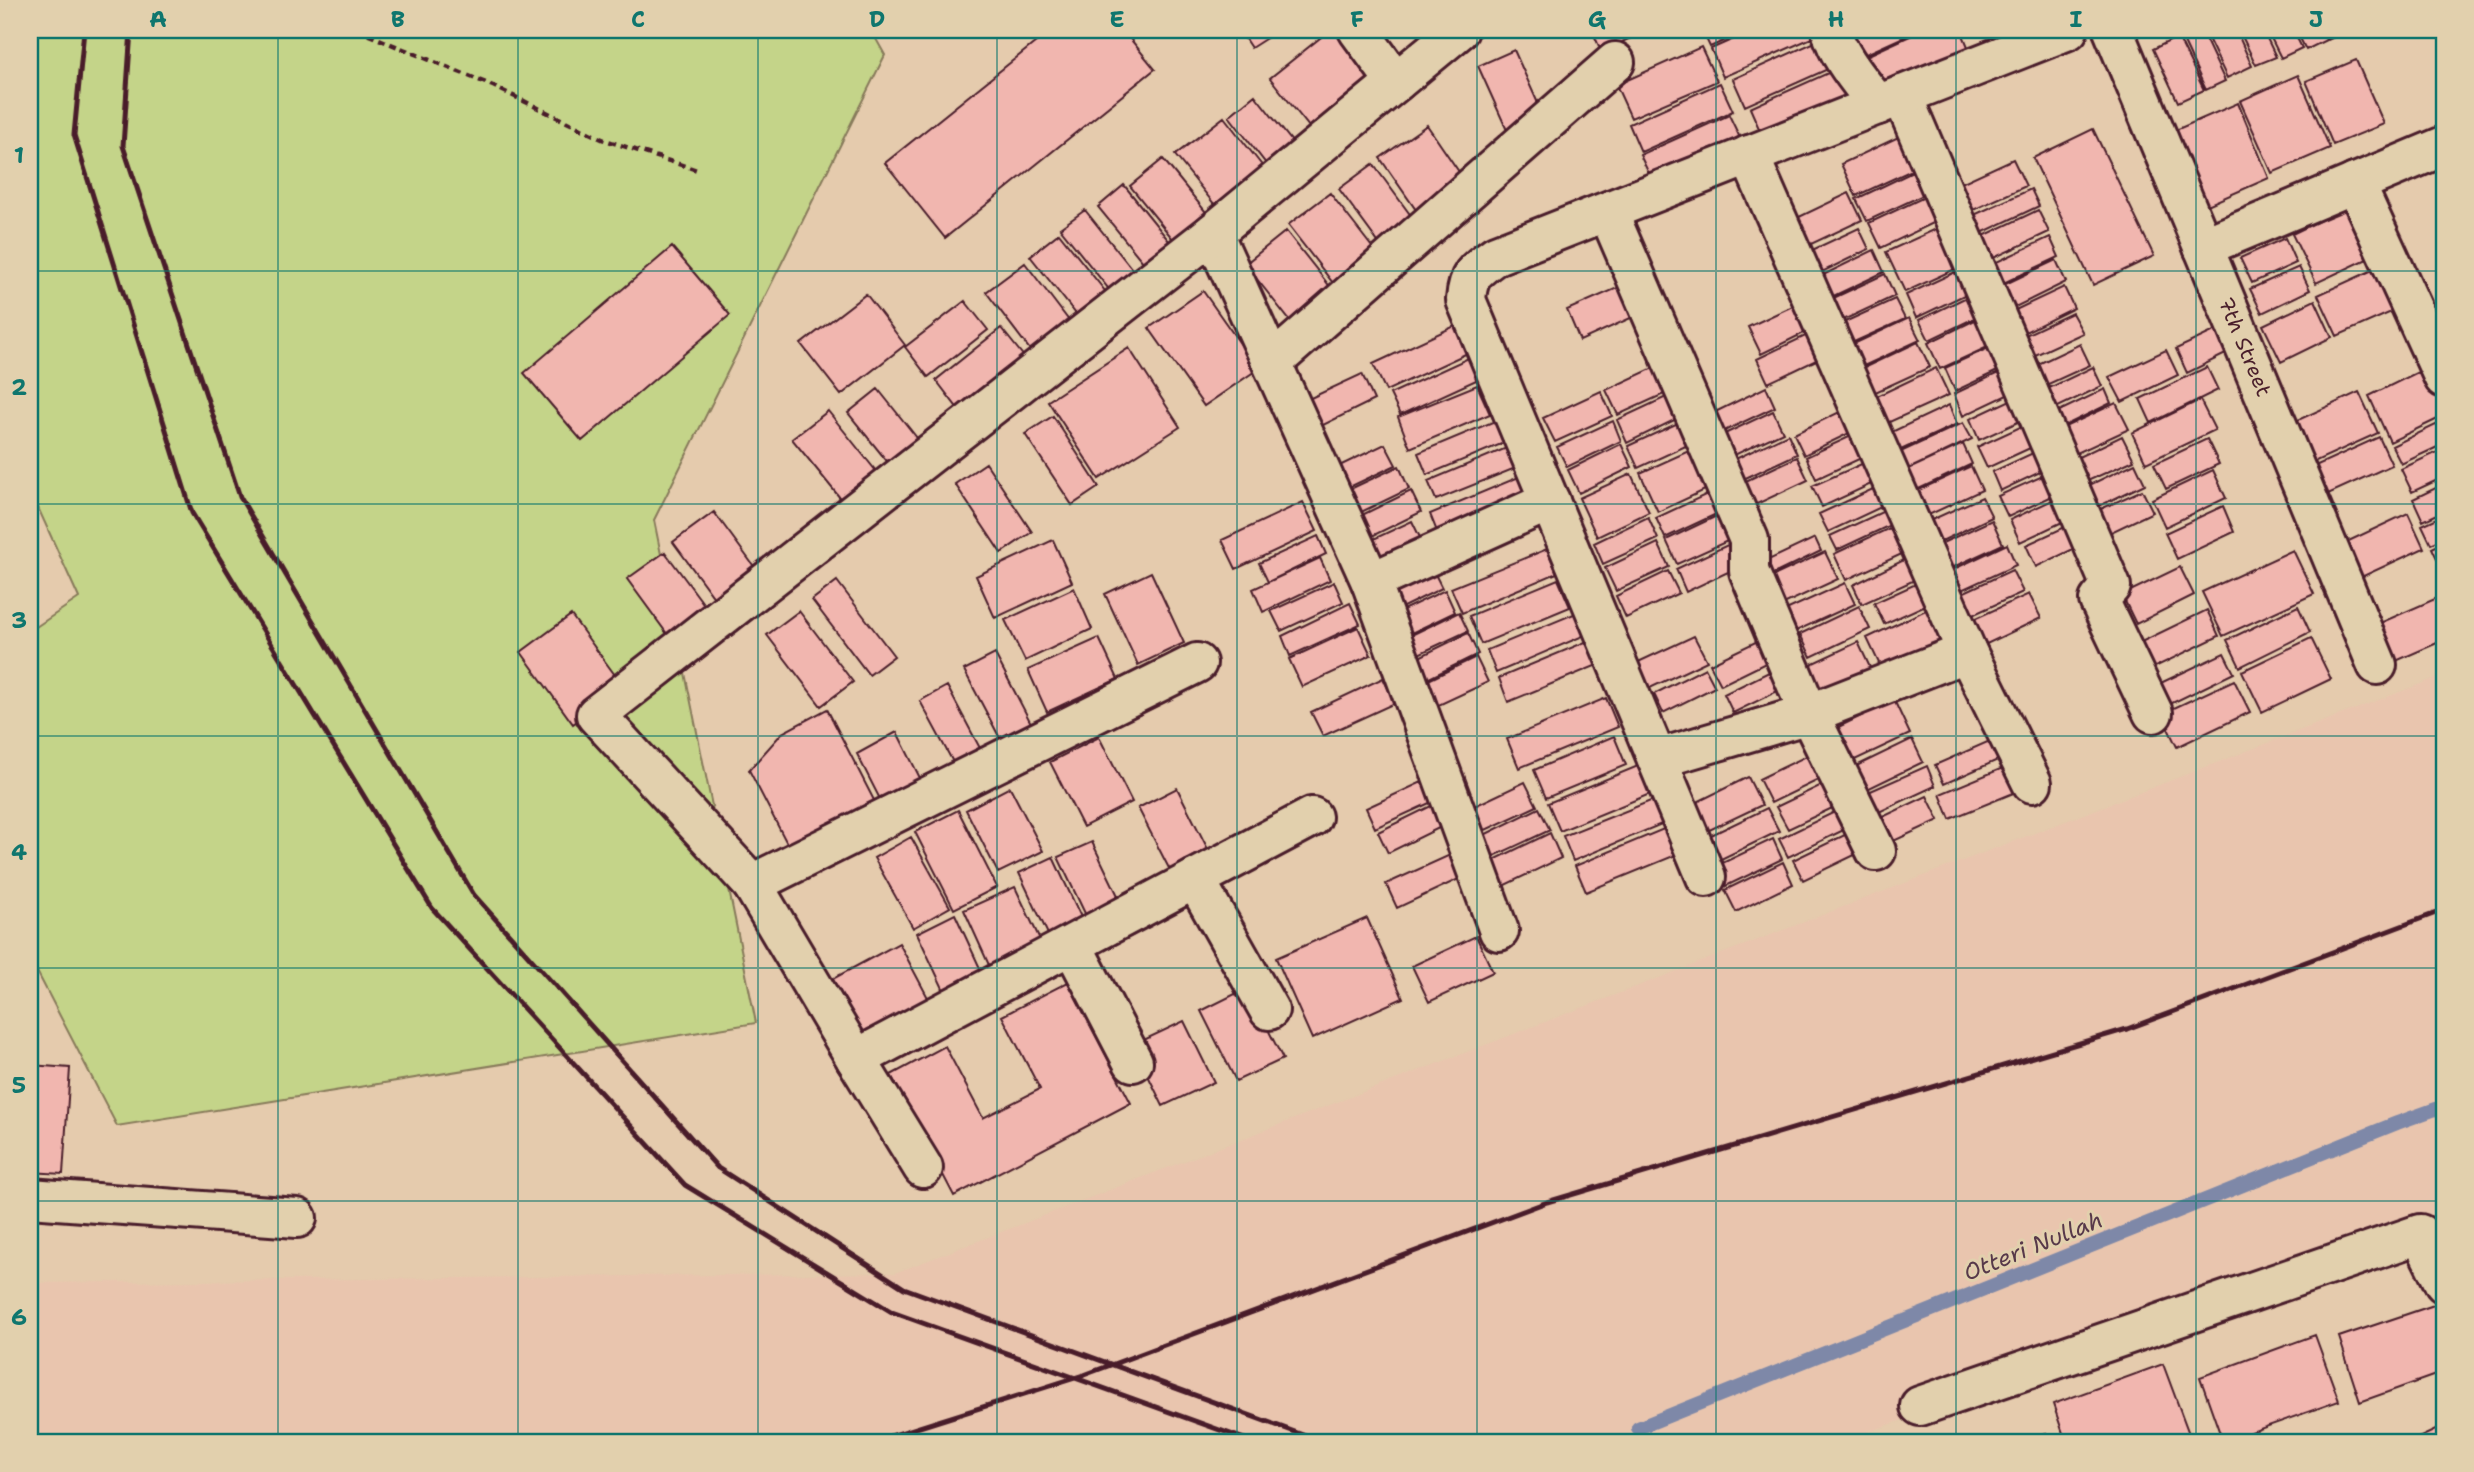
<svg xmlns="http://www.w3.org/2000/svg" width="2474" height="1472" font-family="'Shantell Sans',sans-serif">
	<style>
		.built { fill: #e9c5ae }
		.green { fill: #c4d489; stroke: #877a5a; stroke-width: 2 }
		.lines { fill: none; stroke-linecap: round; stroke-linejoin: round }
		.stream { stroke: #7e88a8; stroke-width: 14 }
		.building { fill: #f1b6af; stroke: #4a1f2b; stroke-width: 2 }
		.street-casing { stroke: #4a1f2b; stroke-width: 44 }
		.path { stroke: #4a1f2b; stroke-width: 4.5; stroke-dasharray: 7 5; stroke-linecap: butt }
		.street { stroke: #e2d0ad; stroke-width: 38 }
		.rail { stroke: #4a1f2b; stroke-width: 5 }
		.grid { fill: none; stroke: #0f766e; stroke-width: 2; stroke-opacity: 0.55 }
		.labels { text-anchor: middle; dominant-baseline: central; stroke-width: 6; stroke-linejoin: round; paint-order: stroke }
		.street-label { font-size: 21px; fill: #4a1f2b; stroke: #e2d0ad }
		.water-label { font-size: 23px; font-style: italic; fill: #57394a; stroke: #e2d0ad }
		.neatline { fill: none; stroke: #0f766e; stroke-width: 2.5 }
		.grid-label { font-size: 23px; text-anchor: middle; font-weight: bold; fill: #0f766e }
	</style>
	<rect width="100%" height="100%" fill="#e5cbad"/>
	<filter id="ink" filterUnits="userSpaceOnUse"><feTurbulence type="fractalNoise" baseFrequency=".0143" numOctaves="2"/><feDisplacementMap in="SourceGraphic" scale="14" xChannelSelector="R" yChannelSelector="G"/><feConvolveMatrix kernelMatrix="1 2 1 2 8 2 1 2 1" color-interpolation-filters="sRGB"/></filter>
	<g filter="url(#ink)">
		<!-- built -->
		<path class="built" d="M 2444,675 L 2444,1237 L 1838,1442 L 30,1442 L 30,1283 L 895,1273 Z"/>
		<!-- green -->
		<path class="green" d="M 30,30 L 871,30 L 885,55 L 654,520 L 756,1023 L 117,1126 L 30,958 L 30,631 L 79,598 L 30,490 Z"/>
		<g class="lines">
			<!-- stream -->
			<path class="stream" d="M 1638,1428 L 2397,1123 L 2444,1106"/>
		</g>
		<!-- building -->
		<path class="building" d="M 1051,30 L 1123,30 L 1155,69 L 945,238 L 885,163 Z
			M 1239,30 L 1279,30 L 1251,48 Z
			M 1330,30 L 1352,30 L 1392,78 L 1318,138 L 1270,78 Z
			M 1592,30 L 1635,30 L 1638,35 L 1601,51 Z
			M 1702,30 L 1748,30 L 1710,47 Z
			M 1754,30 L 1811,30 L 1814,37 L 1723,77 L 1711,49 Z
			M 1842,30 L 1919,30 L 1855,59 Z
			M 1923,30 L 1961,30 L 1969,49 L 1879,89 L 1864,57 Z
			M 2189,30 L 2201,30 L 2225,81 L 2206,90 L 2180,34 Z
			M 2204,30 L 2236,30 L 2252,66 L 2227,78 Z
			M 2239,30 L 2263,30 L 2276,57 L 2256,65 Z
			M 2267,30 L 2293,30 L 2302,48 L 2281,58 Z
			M 2296,30 L 2322,30 L 2326,40 L 2306,50 Z
			M 2323,30 L 2343,30 L 2345,32 L 2328,40 Z
			M 2178,37 L 2204,90 L 2178,102 L 2153,49 Z
			M 1815,42 L 1828,69 L 1745,106 L 1733,79 Z
			M 1701,47 L 1717,81 L 1631,118 L 1616,85 Z
			M 1514,50 L 1546,121 L 1510,137 L 1478,66 Z
			M 2356,60 L 2384,124 L 2333,145 L 2306,81 Z
			M 1837,69 L 1851,101 L 1764,140 L 1750,108 Z
			M 2298,75 L 2330,148 L 2272,173 L 2240,101 Z
			M 1720,83 L 1733,111 L 1641,152 L 1629,124 Z
			M 1255,95 L 1301,153 L 1274,174 L 1229,116 Z
			M 2238,103 L 2269,178 L 2203,207 L 2171,132 Z
			M 1729,115 L 1742,142 L 1653,182 L 1640,155 Z
			M 1224,117 L 1271,177 L 1223,215 L 1175,155 Z
			M 1427,125 L 1470,188 L 1423,220 L 1380,158 Z
			M 2093,129 L 2154,256 L 2093,285 L 2033,158 Z
			M 1909,132 L 1925,164 L 1856,196 L 1841,164 Z
			M 1163,159 L 1214,222 L 1181,249 L 1130,186 Z
			M 2013,159 L 2026,186 L 1960,216 L 1948,189 Z
			M 1373,164 L 1420,228 L 1386,253 L 1339,189 Z
			M 1923,167 L 1934,190 L 1867,221 L 1856,199 Z
			M 1124,185 L 1178,252 L 1152,273 L 1098,207 Z
			M 2031,189 L 2039,206 L 1971,238 L 1963,220 Z
			M 1330,193 L 1382,260 L 1340,292 L 1288,225 Z
			M 1849,193 L 1862,220 L 1809,245 L 1797,218 Z
			M 1933,193 L 1944,218 L 1881,248 L 1869,223 Z
			M 2356,203 L 2380,253 L 2316,283 L 2292,234 Z
			M 1085,210 L 1136,274 L 1112,293 L 1060,228 Z
			M 2038,210 L 2049,232 L 1985,262 L 1975,240 Z
			M 1947,224 L 1966,264 L 1905,292 L 1886,252 Z
			M 1859,228 L 1869,249 L 1820,273 L 1810,251 Z
			M 1286,231 L 1339,298 L 1298,331 L 1245,264 Z
			M 1059,233 L 1109,296 L 1080,319 L 1030,256 Z
			M 2050,237 L 2059,257 L 1997,286 L 1988,266 Z
			M 2285,238 L 2296,263 L 2252,283 L 2240,258 Z
			M 672,247 L 730,315 L 582,441 L 524,373 Z
			M 1874,250 L 1884,272 L 1825,300 L 1815,279 Z
			M 2056,260 L 2066,282 L 2005,312 L 1995,289 Z
			M 1025,263 L 1073,326 L 1034,355 L 986,292 Z
			M 1968,266 L 1979,288 L 1916,318 L 1906,295 Z
			M 2299,267 L 2310,290 L 2262,313 L 2250,289 Z
			M 2377,268 L 2396,310 L 2337,336 L 2318,295 Z
			M 1885,274 L 1895,296 L 1837,323 L 1827,301 Z
			M 1631,282 L 1644,312 L 1580,341 L 1567,310 Z
			M 2064,287 L 2074,308 L 2017,336 L 2007,314 Z
			M 1203,291 L 1258,369 L 1204,406 L 1149,328 Z
			M 1975,293 L 1985,313 L 1929,340 L 1919,320 Z
			M 866,294 L 905,345 L 841,395 L 801,344 Z
			M 1895,299 L 1905,319 L 1845,346 L 1836,326 Z
			M 2315,300 L 2332,337 L 2281,362 L 2263,325 Z
			M 965,301 L 988,330 L 928,377 L 905,347 Z
			M 1799,303 L 1812,329 L 1761,354 L 1748,327 Z
			M 2072,313 L 2083,333 L 2031,357 L 2021,337 Z
			M 1909,318 L 1920,340 L 1855,370 L 1845,348 Z
			M 1979,318 L 1992,345 L 1940,369 L 1928,343 Z
			M 1459,324 L 1472,351 L 1386,391 L 1373,364 Z
			M 2223,327 L 2234,350 L 2187,373 L 2176,349 Z
			M 1001,328 L 1025,358 L 959,410 L 936,380 Z
			M 1818,330 L 1829,354 L 1768,383 L 1757,359 Z
			M 1918,342 L 1930,367 L 1869,395 L 1857,371 Z
			M 2080,344 L 2090,365 L 2044,386 L 2034,366 Z
			M 1995,345 L 2006,367 L 1955,391 L 1945,368 Z
			M 1129,348 L 1180,427 L 1099,479 L 1048,401 Z
			M 2166,350 L 2178,375 L 2122,402 L 2109,377 Z
			M 1475,355 L 1485,376 L 1400,415 L 1390,394 Z
			M 1664,363 L 1675,389 L 1618,415 L 1606,390 Z
			M 2011,367 L 2020,389 L 1963,416 L 1954,394 Z
			M 2093,367 L 2102,386 L 2054,409 L 2045,390 Z
			M 2207,367 L 2218,390 L 2151,423 L 2140,399 Z
			M 1936,368 L 1949,395 L 1885,424 L 1873,398 Z
			M 2424,369 L 2444,410 L 2444,416 L 2390,442 L 2369,396 Z
			M 1362,374 L 1374,400 L 1315,429 L 1302,402 Z
			M 1477,385 L 1490,414 L 1410,448 L 1398,417 Z
			M 1766,387 L 1775,407 L 1718,434 L 1709,415 Z
			M 878,389 L 929,453 L 899,476 L 848,413 Z
			M 2105,389 L 2111,403 L 2060,428 L 2053,414 Z
			M 1601,391 L 1612,416 L 1555,442 L 1543,418 Z
			M 1679,391 L 1689,413 L 1627,443 L 1617,420 Z
			M 2359,392 L 2378,433 L 2305,466 L 2287,425 Z
			M 2021,395 L 2031,416 L 1979,440 L 1970,419 Z
			M 2200,400 L 2215,430 L 2146,463 L 2132,433 Z
			M 2116,403 L 2129,429 L 2066,458 L 2054,432 Z
			M 1949,405 L 1957,424 L 1890,455 L 1881,437 Z
			M 1852,406 L 1862,427 L 1804,455 L 1794,434 Z
			M 828,411 L 884,481 L 849,509 L 792,439 Z
			M 1773,411 L 1783,432 L 1724,460 L 1714,439 Z
			M 1053,416 L 1099,487 L 1072,505 L 1025,434 Z
			M 1691,417 L 1701,439 L 1638,468 L 1628,446 Z
			M 1502,418 L 1511,440 L 1427,475 L 1418,453 Z
			M 1613,421 L 1621,441 L 1567,467 L 1557,447 Z
			M 2444,421 L 2444,444 L 2401,464 L 2392,446 Z
			M 2031,422 L 2041,443 L 1987,468 L 1977,447 Z
			M 1963,423 L 1972,439 L 1900,473 L 1892,456 Z
			M 1862,431 L 1872,453 L 1816,479 L 1806,457 Z
			M 1788,434 L 1797,454 L 1735,483 L 1725,464 Z
			M 2122,436 L 2134,460 L 2081,484 L 2070,461 Z
			M 2379,437 L 2392,465 L 2317,499 L 2304,471 Z
			M 2207,439 L 2219,464 L 2166,489 L 2154,464 Z
			M 1385,444 L 1396,465 L 1341,491 L 1331,470 Z
			M 1621,444 L 1632,467 L 1579,493 L 1568,470 Z
			M 1963,444 L 1972,464 L 1908,494 L 1898,474 Z
			M 1702,445 L 1720,483 L 1658,512 L 1640,473 Z
			M 1509,447 L 1518,467 L 1436,500 L 1428,481 Z
			M 2046,447 L 2055,465 L 2000,491 L 1992,472 Z
			M 2444,449 L 2444,477 L 2412,492 L 2401,469 Z
			M 1797,457 L 1808,480 L 1744,510 L 1733,487 Z
			M 1875,458 L 1884,478 L 1822,507 L 1812,486 Z
			M 986,463 L 1032,532 L 1001,553 L 955,484 Z
			M 2135,463 L 2145,484 L 2087,512 L 2077,491 Z
			M 1399,466 L 1409,489 L 1355,515 L 1344,492 Z
			M 1971,466 L 1982,490 L 1920,519 L 1908,495 Z
			M 2056,470 L 2065,490 L 2008,517 L 1998,496 Z
			M 2213,470 L 2226,498 L 2165,527 L 2152,499 Z
			M 1526,474 L 1538,503 L 1442,544 L 1430,514 Z
			M 1631,474 L 1649,512 L 1597,537 L 1579,498 Z
			M 1888,482 L 1896,500 L 1828,532 L 1819,514 Z
			M 2444,484 L 2444,511 L 2423,521 L 2413,499 Z
			M 1718,489 L 1727,509 L 1665,538 L 1656,518 Z
			M 2142,490 L 2153,512 L 2103,536 L 2092,513 Z
			M 1411,491 L 1421,512 L 1370,537 L 1360,516 Z
			M 2063,495 L 2073,517 L 2020,542 L 2010,520 Z
			M 1982,497 L 1992,517 L 1927,548 L 1918,526 Z
			M 1303,502 L 1317,531 L 1236,569 L 1222,540 Z
			M 1895,506 L 1901,520 L 1837,550 L 1830,536 Z
			M 2223,506 L 2234,532 L 2177,559 L 2165,533 Z
			M 714,512 L 764,580 L 723,610 L 673,542 Z
			M 2408,513 L 2424,548 L 2357,579 L 2340,545 Z
			M 1721,514 L 1732,539 L 1677,564 L 1666,540 Z
			M 2444,515 L 2444,538 L 2431,544 L 2422,525 Z
			M 1648,517 L 1658,539 L 1603,564 L 1594,543 Z
			M 1992,520 L 2003,544 L 1936,575 L 1925,551 Z
			M 1412,521 L 1427,552 L 1379,574 L 1365,543 Z
			M 2078,521 L 2088,542 L 2036,567 L 2026,545 Z
			M 1892,527 L 1904,553 L 1846,580 L 1834,554 Z
			M 1318,536 L 1326,554 L 1268,582 L 1259,563 Z
			M 1815,538 L 1821,551 L 1767,577 L 1760,564 Z
			M 1053,540 L 1072,582 L 995,618 L 976,576 Z
			M 1734,542 L 1745,564 L 1686,592 L 1676,569 Z
			M 2444,542 L 2444,571 L 2443,571 L 2432,548 Z
			M 1658,543 L 1669,567 L 1616,591 L 1605,568 Z
			M 2007,544 L 2016,565 L 1946,597 L 1937,577 Z
			M 1547,549 L 1557,573 L 1462,613 L 1451,588 Z
			M 2293,550 L 2314,594 L 2223,636 L 2202,592 Z
			M 665,552 L 714,618 L 676,646 L 627,579 Z
			M 1825,552 L 1838,579 L 1775,608 L 1763,581 Z
			M 1910,557 L 1919,578 L 1862,604 L 1853,585 Z
			M 1320,558 L 1330,580 L 1263,612 L 1253,589 Z
			M 1430,564 L 1442,588 L 1395,611 L 1383,586 Z
			M 2180,567 L 2194,595 L 2136,624 L 2122,595 Z
			M 2012,570 L 2023,592 L 1957,622 L 1947,600 Z
			M 1668,571 L 1679,593 L 1626,618 L 1616,596 Z
			M 1151,572 L 1184,643 L 1138,665 L 1105,594 Z
			M 1929,578 L 1939,599 L 1884,624 L 1874,603 Z
			M 1558,579 L 1570,607 L 1481,644 L 1469,616 Z
			M 837,581 L 894,656 L 869,675 L 812,600 Z
			M 1334,582 L 1343,602 L 1281,631 L 1271,611 Z
			M 1845,583 L 1855,604 L 1796,631 L 1786,610 Z
			M 1074,588 L 1092,629 L 1025,661 L 1005,620 Z
			M 1445,590 L 1455,612 L 1403,637 L 1392,615 Z
			M 2029,594 L 2041,618 L 1974,650 L 1963,624 Z
			M 2444,595 L 2444,640 L 2396,661 L 2380,623 Z
			M 1350,603 L 1360,624 L 1290,656 L 1282,636 Z
			M 1859,606 L 1870,629 L 1811,657 L 1800,634 Z
			M 2298,606 L 2310,632 L 2240,667 L 2227,640 Z
			M 1932,607 L 1950,646 L 1885,676 L 1867,638 Z
			M 2207,610 L 2219,636 L 2151,669 L 2139,643 Z
			M 799,611 L 853,682 L 821,706 L 767,635 Z
			M 1581,611 L 1590,633 L 1496,673 L 1487,650 Z
			M 1459,612 L 1468,631 L 1410,658 L 1401,640 Z
			M 571,615 L 623,686 L 573,724 L 521,652 Z
			M 1358,627 L 1371,655 L 1302,687 L 1289,659 Z
			M 1468,633 L 1478,654 L 1417,684 L 1407,663 Z
			M 1772,634 L 1782,655 L 1721,685 L 1710,664 Z
			M 1694,636 L 1707,661 L 1648,689 L 1636,663 Z
			M 1099,638 L 1118,679 L 1047,712 L 1028,670 Z
			M 2311,638 L 2331,679 L 2262,712 L 2242,671 Z
			M 1590,640 L 1600,664 L 1508,702 L 1499,678 Z
			M 1858,642 L 1875,678 L 1812,707 L 1796,671 Z
			M 2224,653 L 2234,673 L 2160,709 L 2150,688 Z
			M 995,654 L 1032,725 L 1002,742 L 964,670 Z
			M 1476,657 L 1488,682 L 1428,710 L 1416,686 Z
			M 1781,666 L 1790,685 L 1733,713 L 1724,694 Z
			M 1705,668 L 1715,687 L 1663,713 L 1654,694 Z
			M 1383,678 L 1395,703 L 1323,736 L 1311,712 Z
			M 2234,680 L 2250,712 L 2177,747 L 2161,714 Z
			M 947,686 L 981,750 L 954,764 L 920,701 Z
			M 1606,698 L 1618,727 L 1519,768 L 1507,739 Z
			M 1894,700 L 1910,734 L 1840,767 L 1824,734 Z
			M 827,709 L 879,810 L 793,855 L 749,770 L 782,733 Z
			M 897,732 L 924,786 L 884,807 L 857,754 Z
			M 1614,736 L 1626,765 L 1546,798 L 1534,770 Z
			M 1099,737 L 1132,802 L 1083,827 L 1050,762 Z
			M 1912,739 L 1923,762 L 1857,794 L 1846,771 Z
			M 1992,740 L 2000,759 L 1944,784 L 1935,765 Z
			M 1821,749 L 1833,773 L 1771,803 L 1759,779 Z
			M 2010,765 L 2021,790 L 1950,819 L 1940,794 Z
			M 1638,766 L 1650,794 L 1560,831 L 1548,803 Z
			M 1927,766 L 1935,786 L 1866,818 L 1857,797 Z
			M 1748,777 L 1762,805 L 1701,834 L 1687,807 Z
			M 1832,780 L 1843,803 L 1788,829 L 1776,807 Z
			M 1424,781 L 1434,801 L 1375,828 L 1366,808 Z
			M 1525,782 L 1537,806 L 1477,834 L 1466,810 Z
			M 1010,787 L 1043,851 L 998,873 L 966,810 Z
			M 1177,788 L 1216,865 L 1177,884 L 1138,808 Z
			M 1927,796 L 1939,820 L 1885,845 L 1874,821 Z
			M 1653,800 L 1664,823 L 1573,861 L 1563,836 Z
			M 1433,805 L 1443,826 L 1388,853 L 1378,832 Z
			M 1845,807 L 1854,825 L 1788,857 L 1779,839 Z
			M 1539,808 L 1550,830 L 1488,859 L 1478,838 Z
			M 1767,808 L 1779,831 L 1717,861 L 1705,838 Z
			M 958,810 L 997,887 L 954,909 L 915,832 Z
			M 1666,828 L 1676,855 L 1586,892 L 1575,866 Z
			M 1855,830 L 1865,850 L 1803,880 L 1793,860 Z
			M 1550,833 L 1561,858 L 1501,887 L 1490,862 Z
			M 911,837 L 950,907 L 913,928 L 874,858 Z
			M 1773,839 L 1782,859 L 1724,887 L 1714,867 Z
			M 1092,842 L 1124,908 L 1090,924 L 1058,857 Z
			M 1450,855 L 1461,878 L 1397,908 L 1386,884 Z
			M 1053,857 L 1087,930 L 1053,945 L 1019,873 Z
			M 1783,862 L 1793,884 L 1736,912 L 1725,890 Z
			M 1015,887 L 1045,950 L 993,974 L 964,910 Z
			M 955,914 L 985,979 L 947,997 L 917,933 Z
			M 1367,918 L 1403,998 L 1312,1039 L 1276,958 Z
			M 1476,936 L 1493,972 L 1429,1002 L 1412,966 Z
			M 899,943 L 934,1009 L 863,1048 L 827,982 Z
			M 1068,982 L 1131,1103 L 954,1196 L 891,1075 L 945,1046 L 983,1118 L 1040,1089 L 1002,1016 Z
			M 1247,988 L 1283,1059 L 1236,1081 L 1201,1011 Z
			M 1184,1021 L 1214,1082 L 1163,1106 L 1133,1045 Z
			M 30,1065 L 70,1068 L 63,1174 L 30,1172 Z
			M 2443,1302 L 2444,1372 L 2360,1402 L 2339,1337 Z
			M 2315,1335 L 2339,1401 L 2223,1442 L 2200,1377 Z
			M 2163,1364 L 2192,1442 L 2066,1442 L 2053,1404 Z
			M 2444,1426 L 2444,1442 L 2410,1442 Z
			M 2046,1433 L 2049,1442 L 2021,1442 Z"/>
		<g class="lines">
			<!-- street casing -->
			<g class="street-casing">
				<g id="street">
					<path d="M 1358,30 L 1396,82"/>
					<path d="M 1831,30 C 1839,58 1860,81 1878,105"/>
					<path id="s1" d="M 2113,30 L 2377,665"/>
					<path d="M 1902,95 L 2111,586 L 2099,600 L 2153,713"/>
					<path d="M 1749,155 L 1967,652 L 2032,783"/>
					<path d="M 2355,183 L 2444,378"/>
					<path d="M 1608,212 L 1749,540 L 1749,571 L 1809,714 L 1876,851"/>
					<path d="M 1213,233 L 1371,582 L 1499,931"/>
					<path d="M 2203,247 L 2444,146"/>
					<path d="M 1273,362 L 1615,62"/>
					<path d="M 1371,582 L 1550,501"/>
					<path d="M 1197,663 L 752,884 L 596,715 L 1213,233 L 1459,30"/>
					<path d="M 1657,759 L 1809,714 L 1967,652"/>
					<path d="M 1706,877 L 1466,300 C 1468,274 1475,270 1496,255 L 2068,30"/>
					<path d="M 1195,879 L 1269,1010"/>
					<path d="M 752,884 L 856,1059 L 1312,817"/>
					<path d="M 1072,945 L 1133,1062"/>
					<path d="M 856,1059 L 923,1168"/>
					<path d="M 30,1198 L 297,1218"/>
					<path d="M 1920,1406 L 2420,1234 L 2444,1283"/>
				</g>
			</g>
			<!-- path -->
			<path class="path" d="M 357,30 L 493,86 L 602,139 L 700,171"/>
			<!-- street -->
			<use href="#street" class="street"/>
			<!-- rail -->
			<path class="rail" d="M 84,30 L 74,135 L 192,513 L 432,908 L 685,1185 L 892,1312 L 1253,1442
				M 131,30 L 123,146 L 240,497 L 474,895 L 718,1168 L 904,1288 L 1322,1442
				M 872,1442 L 1084,1375 L 1547,1202 L 2127,1029 L 2444,910"/>
		</g>
	</g>
	<!-- grid -->
	<path class="grid" d="M 278,30 L 278,1442M 518,30 L 518,1442M 758,30 L 758,1442M 997,30 L 997,1442M 1237,30 L 1237,1442M 1477,30 L 1477,1442M 1716,30 L 1716,1442M 1956,30 L 1956,1442M 2196,30 L 2196,1442M 30,271 L 2444,271M 30,504 L 2444,504M 30,736 L 2444,736M 30,968 L 2444,968M 30,1201 L 2444,1201"/>
	<g class="labels">
		<!-- street labels -->
		<g class="street-label">
			<text stroke="none"><textPath href="#s1" startOffset="343">7th Street</textPath></text>
		</g>
		<!-- water labels -->
		<g class="water-label">
			<text transform="translate(2033 1246) rotate(-22)">Otteri Nullah</text>
		</g>
	</g>
	<!-- margin -->
	<rect width="2474" height="1472" fill="none" stroke="#e2d0ad" stroke-width="77"/>
	<rect x="38" y="38" width="2398" height="1396" class="neatline"/>
	<g class="grid-label">
		<text x="158" y="27">A</text>
		<text x="398" y="27">B</text>
		<text x="638" y="27">C</text>
		<text x="877" y="27">D</text>
		<text x="1117" y="27">E</text>
		<text x="1357" y="27">F</text>
		<text x="1597" y="27">G</text>
		<text x="1836" y="27">H</text>
		<text x="2076" y="27">I</text>
		<text x="2316" y="27">J</text>
		<text x="19" y="163">1</text>
		<text x="19" y="395">2</text>
		<text x="19" y="628">3</text>
		<text x="19" y="860">4</text>
		<text x="19" y="1093">5</text>
		<text x="19" y="1325">6</text>
	</g>
</svg>
